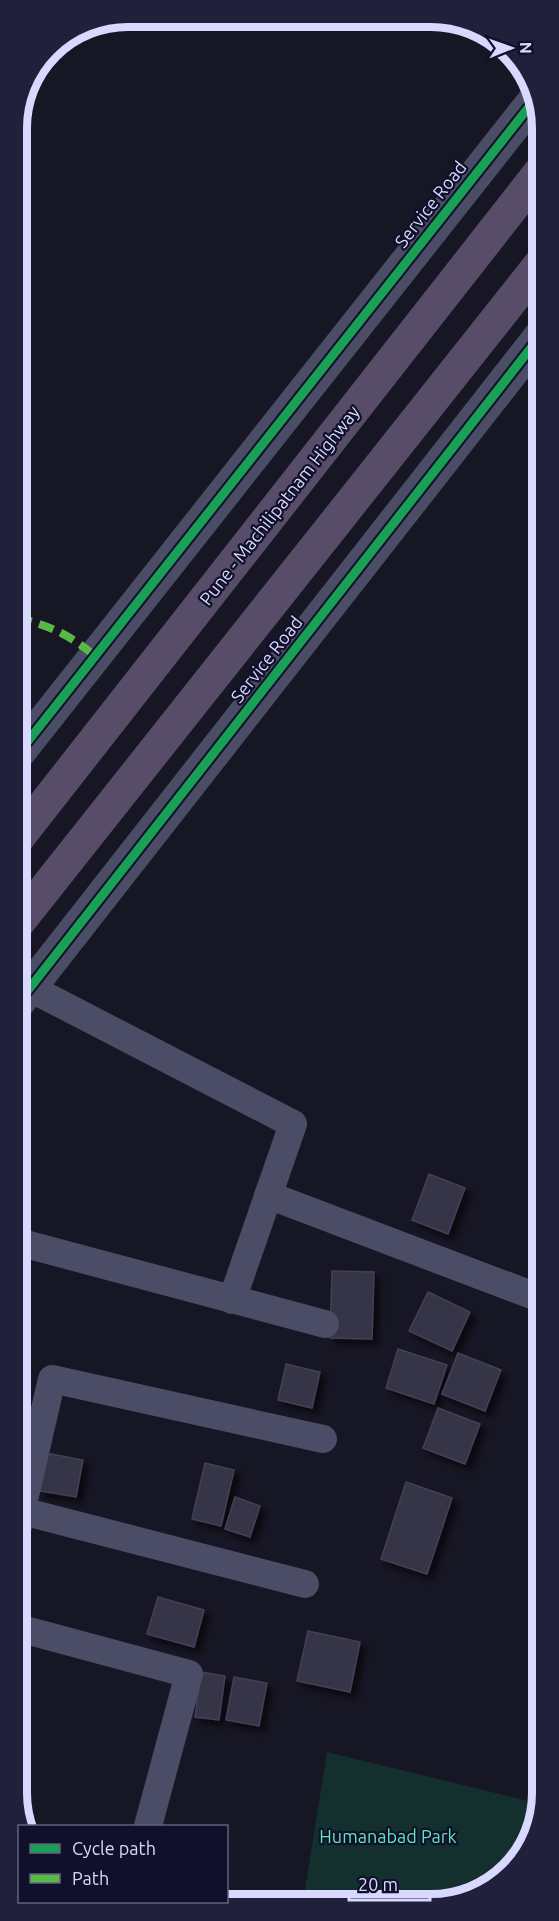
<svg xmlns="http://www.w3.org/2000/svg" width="559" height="1921" font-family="Ubuntu,sans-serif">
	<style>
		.green { fill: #13302e }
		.building { fill: #353446; stroke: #434157; stroke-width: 1.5; filter: url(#shadow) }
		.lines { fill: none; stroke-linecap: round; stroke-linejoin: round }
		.minor { stroke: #4b4c65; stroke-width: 28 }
		.tertiary { stroke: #4b4c65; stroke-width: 33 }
		.trunk { stroke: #584d68; stroke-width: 33 }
		.quiet { stroke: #58b947; stroke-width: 8; stroke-dasharray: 15 8; stroke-linecap: butt }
		.cycleway-casing { stroke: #11102a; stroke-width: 13 }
		.cycleway { stroke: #1a9f57; stroke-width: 9 }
		.labels { text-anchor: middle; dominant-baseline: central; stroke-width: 4.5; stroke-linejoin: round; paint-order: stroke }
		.street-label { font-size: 18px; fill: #d9d9ff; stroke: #11102a }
		.park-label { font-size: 18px; fill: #5fe5b6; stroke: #11102a }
		.rim { fill: none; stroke: #d9d9ff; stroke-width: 8 }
	</style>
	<defs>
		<filter id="shadow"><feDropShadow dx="5.5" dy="5.5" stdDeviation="3" flood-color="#0009"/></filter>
	</defs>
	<rect width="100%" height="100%" fill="#171624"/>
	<!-- green -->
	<path class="green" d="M 327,1752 L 541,1804 L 515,1866 L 452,1902 L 303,1902 Z"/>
	<!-- building -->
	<path class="building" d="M 429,1174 L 465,1188 L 448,1234 L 412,1220 Z
		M 332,1271 L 374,1272 L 372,1339 L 330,1338 Z
		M 428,1292 L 470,1312 L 452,1351 L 409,1331 Z
		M 398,1349 L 447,1365 L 434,1404 L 386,1388 Z
		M 458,1353 L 501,1370 L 485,1411 L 442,1394 Z
		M 286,1364 L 320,1372 L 312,1408 L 278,1400 Z
		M 438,1408 L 480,1424 L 465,1464 L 423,1448 Z
		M 46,1453 L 83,1460 L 76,1497 L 40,1491 Z
		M 205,1463 L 234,1470 L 221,1526 L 192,1519 Z
		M 406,1482 L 452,1498 L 427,1574 L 381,1559 Z
		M 235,1497 L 260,1506 L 250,1537 L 225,1529 Z
		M 158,1597 L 204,1610 L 194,1647 L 147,1634 Z
		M 308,1631 L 360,1642 L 350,1692 L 297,1681 Z
		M 201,1672 L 225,1676 L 219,1720 L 195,1717 Z
		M 234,1677 L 267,1683 L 259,1726 L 226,1720 Z"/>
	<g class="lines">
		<!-- minor -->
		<path class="minor" d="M 30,988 L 293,1124 L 232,1300
			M 268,1195 L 542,1299
			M 18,1242 L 325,1324
			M 22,1511 L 305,1584
			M 18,1526 L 52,1379 L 323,1439
			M 18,1628 L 189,1674 L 148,1826
			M 128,1902 L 129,1902"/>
		<!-- tertiary -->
		<path class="tertiary" d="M 17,755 L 536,98
			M 18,1003 L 541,335"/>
		<!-- trunk -->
		<path class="trunk" d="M 18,838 L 540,172
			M 18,923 L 541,263"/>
		<!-- quiet -->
		<path class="quiet" d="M 17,618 C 49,625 70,635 95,656"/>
		<!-- cycleway casing -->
		<g class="cycleway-casing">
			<path id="cycleway" d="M 17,755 L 536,98
				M 18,1003 L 541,335"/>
		</g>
		<!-- cycleway -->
		<use href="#cycleway" class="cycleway"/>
	</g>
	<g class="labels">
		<!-- street labels -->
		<g class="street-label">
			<text transform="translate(430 204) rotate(-52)">Service Road</text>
			<text transform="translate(279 505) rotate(-52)">Pune - Machilipatnam Highway</text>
			<text transform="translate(266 659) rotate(-52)">Service Road</text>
		</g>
		<!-- park labels -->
		<g class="park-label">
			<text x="388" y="1836">Humanabad Park</text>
		</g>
	</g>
	<!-- crop -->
	<path d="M0 0H559V1921H0ZM128 27H431A101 101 0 0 1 532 128V1793A101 101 0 0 1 431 1894H128A101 101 0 0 1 27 1793V128A101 101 0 0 1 128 27Z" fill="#21203b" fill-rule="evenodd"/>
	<path class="rim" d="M128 27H431A101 101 0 0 1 532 128V1793A101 101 0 0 1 431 1894H128A101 101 0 0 1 27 1793V128A101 101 0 0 1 128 27Z"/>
	<!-- legend -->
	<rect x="18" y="1825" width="210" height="78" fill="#11102a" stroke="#61607f" stroke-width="1.5"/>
	<rect x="30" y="1844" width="30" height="9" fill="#1a9f57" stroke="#61607f" stroke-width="1.5"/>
	<text x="72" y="1855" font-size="18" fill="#d9d9ff">Cycle path</text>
	<rect x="30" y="1874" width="30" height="9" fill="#58b947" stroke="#61607f" stroke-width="1.5"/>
	<text x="72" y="1885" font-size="18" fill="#d9d9ff">Path</text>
	<!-- north arrow -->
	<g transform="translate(511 48) rotate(89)" stroke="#11102a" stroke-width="4.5" paint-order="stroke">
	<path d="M0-4.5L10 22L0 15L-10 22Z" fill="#d9d9ff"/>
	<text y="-9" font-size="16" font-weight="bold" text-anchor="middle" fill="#d9d9ff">N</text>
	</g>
	<!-- scale -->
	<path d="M349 1891v9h81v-9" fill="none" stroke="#d9d9ff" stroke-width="3"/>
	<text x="358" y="1891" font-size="18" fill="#d9d9ff" stroke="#11102a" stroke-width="4.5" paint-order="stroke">20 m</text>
</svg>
